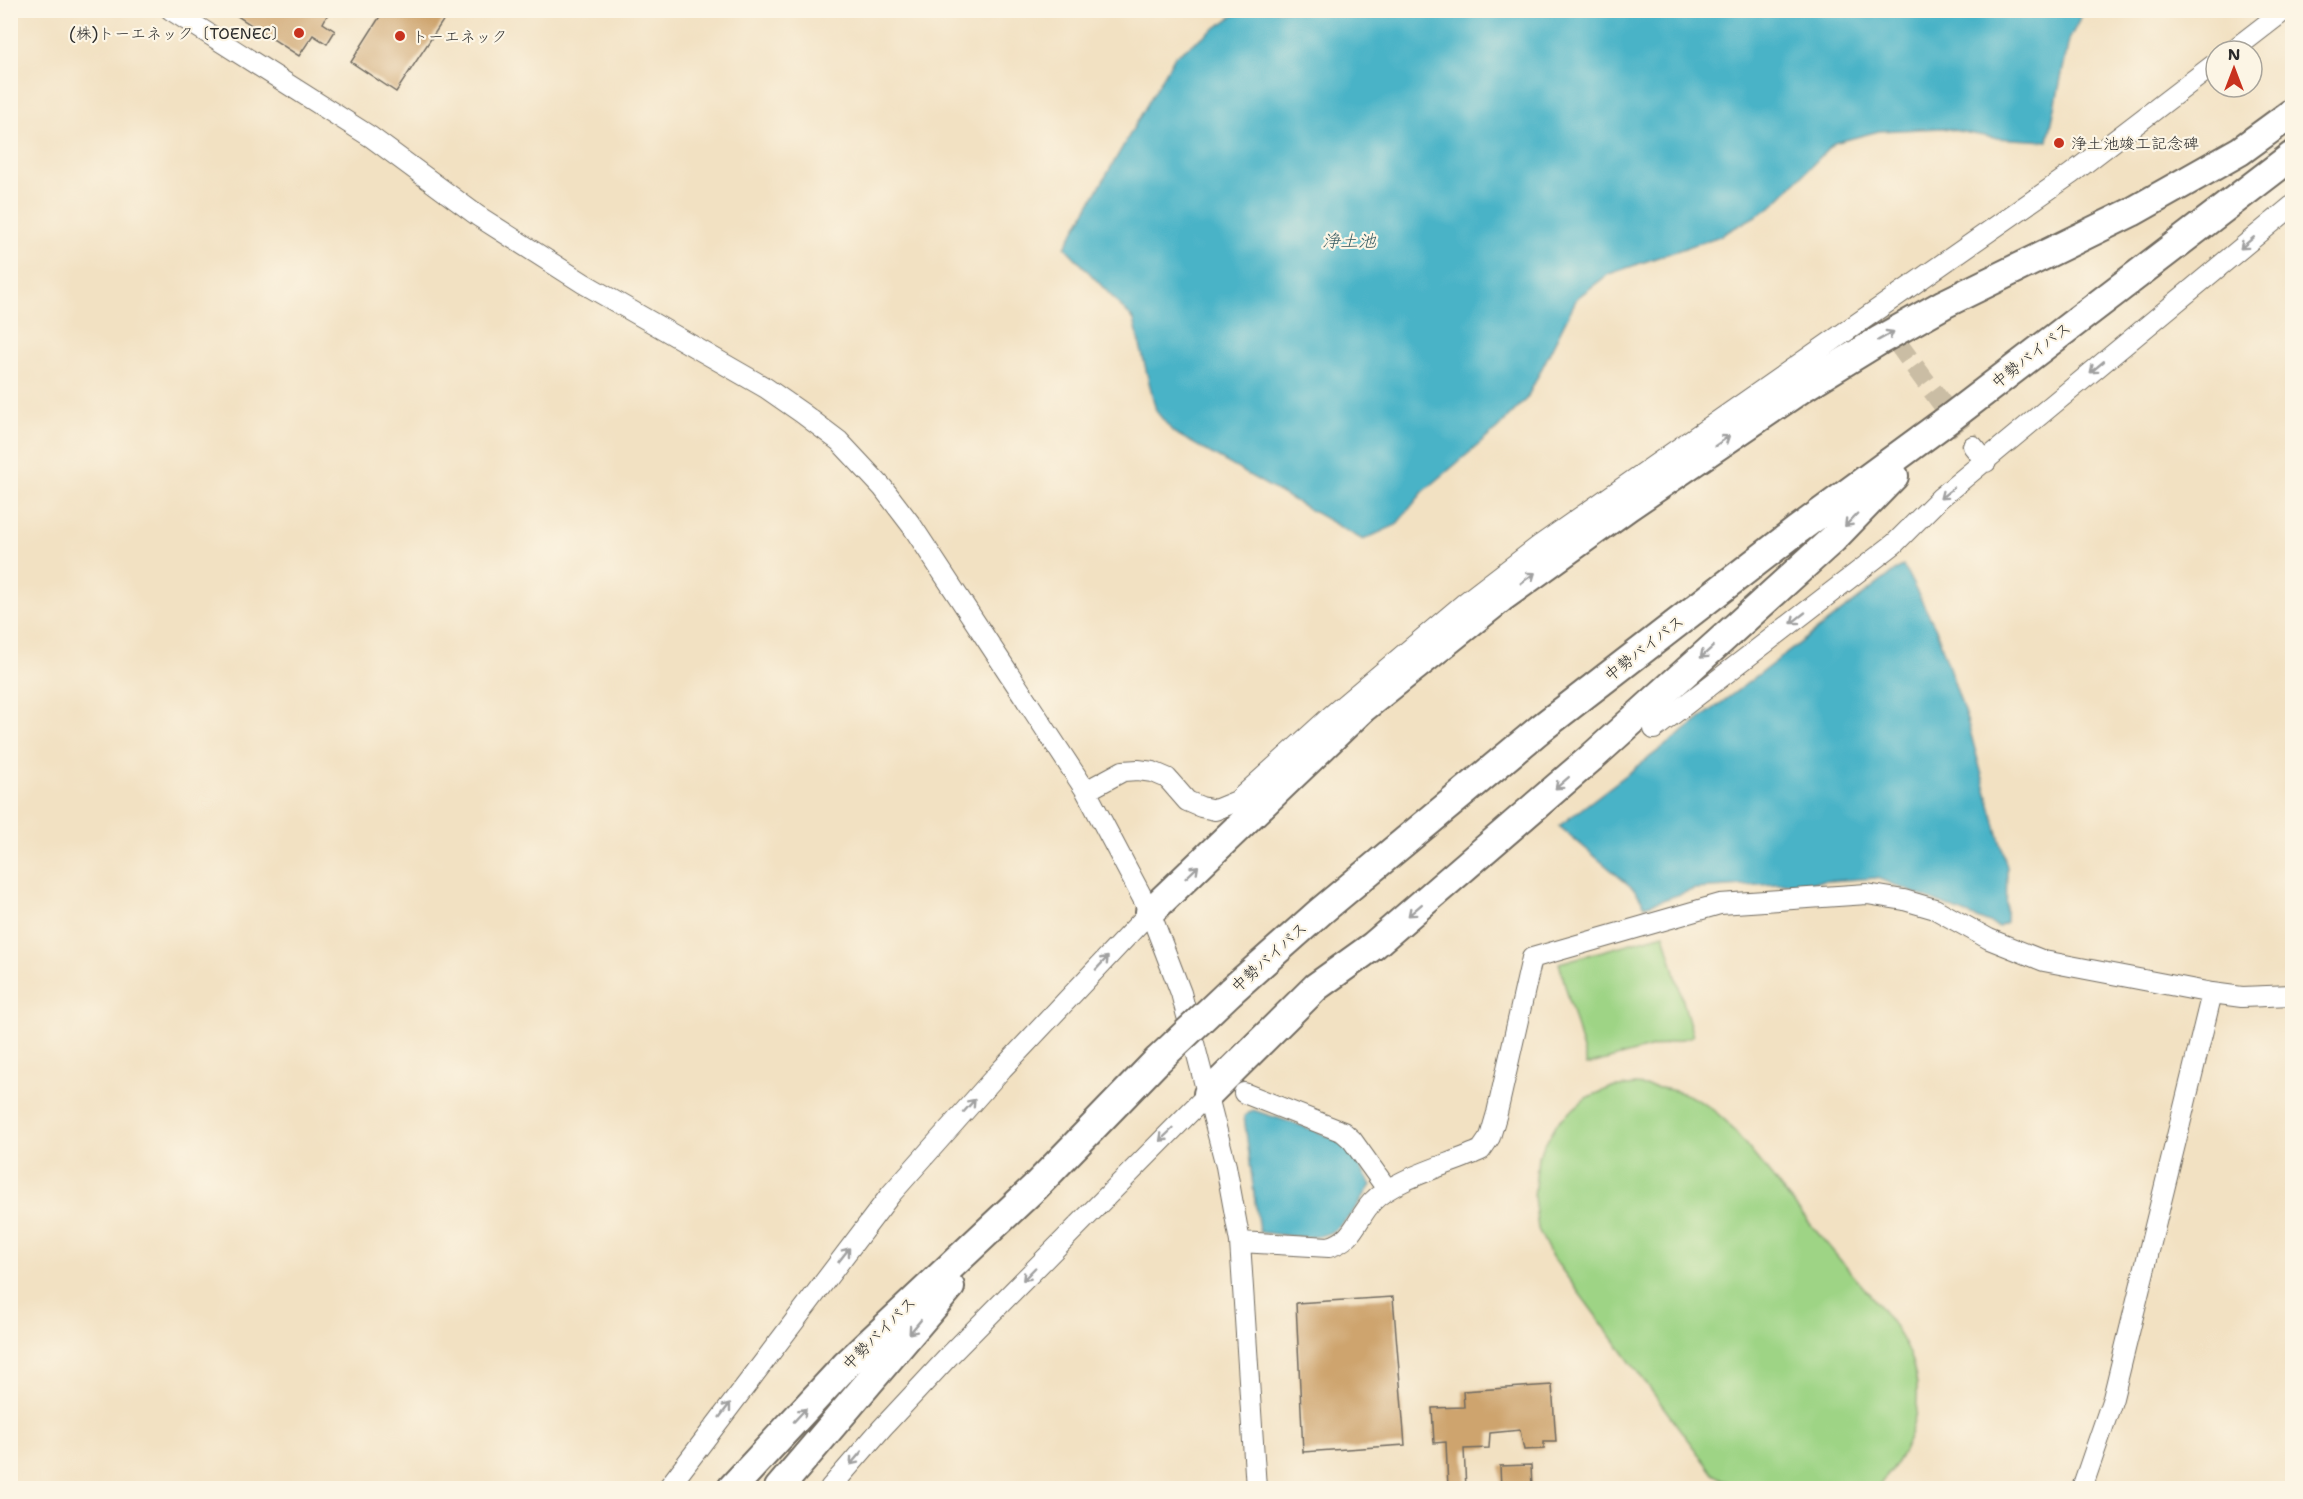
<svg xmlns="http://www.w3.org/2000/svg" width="2303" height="1499" font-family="'Shantell Sans','Klee One',sans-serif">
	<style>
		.green { fill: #9ed485; stroke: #648058; stroke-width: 1.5 }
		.water { fill: #49b3c7; stroke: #3a6f79; stroke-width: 1.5 }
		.building { fill: #cea46e }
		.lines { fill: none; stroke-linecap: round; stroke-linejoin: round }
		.minor-tunnel { stroke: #cabda4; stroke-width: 20; stroke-dasharray: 20 10; stroke-linecap: butt }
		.minor-casing { stroke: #716b60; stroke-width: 22 }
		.highway-casing { stroke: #716b60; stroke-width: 32 }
		.minor { stroke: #fff; stroke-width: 20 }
		.highway { stroke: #fff; stroke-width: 28 }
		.highway-bridge-casing { stroke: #716b60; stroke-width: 32; stroke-linecap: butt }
		.highway-bridge { stroke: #fff; stroke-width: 28 }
		.oneway { stroke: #a0a0a0 }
		.poi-dot { fill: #c8321e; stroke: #fcf5e5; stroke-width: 2 }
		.labels { text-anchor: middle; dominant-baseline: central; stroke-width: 4.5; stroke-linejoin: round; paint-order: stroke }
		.poi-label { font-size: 16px; fill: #2b2b2b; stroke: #fcf5e5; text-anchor: start }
		.street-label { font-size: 16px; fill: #2b2b2b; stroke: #fcf5e5 }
		.water-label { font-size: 18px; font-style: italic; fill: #365b62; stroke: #fcf5e5 }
	</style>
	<rect width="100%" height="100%" fill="#fcf5e5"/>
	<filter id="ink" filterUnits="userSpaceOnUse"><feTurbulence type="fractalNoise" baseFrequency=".0167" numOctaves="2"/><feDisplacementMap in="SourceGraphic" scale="12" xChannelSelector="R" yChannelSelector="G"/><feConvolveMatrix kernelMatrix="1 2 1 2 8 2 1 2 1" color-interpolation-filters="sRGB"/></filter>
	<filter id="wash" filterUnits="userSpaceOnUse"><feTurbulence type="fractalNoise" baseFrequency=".008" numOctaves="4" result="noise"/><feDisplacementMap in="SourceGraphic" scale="24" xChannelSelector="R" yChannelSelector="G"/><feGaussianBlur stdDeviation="1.35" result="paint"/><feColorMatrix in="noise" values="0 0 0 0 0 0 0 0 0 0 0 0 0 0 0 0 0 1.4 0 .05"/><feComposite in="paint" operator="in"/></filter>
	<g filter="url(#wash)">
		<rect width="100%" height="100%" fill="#f2e1c2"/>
		<!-- green -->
		<path class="green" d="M 1664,934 L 1693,1036 L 1587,1065 L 1559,963 Z
			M 1635,1085 C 1675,1088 1698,1094 1727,1122 C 1764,1167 1800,1212 1837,1256 C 1865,1291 1906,1328 1915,1373 C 1924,1414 1905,1460 1876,1488 L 1739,1488 L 1713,1474 L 1551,1255 L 1538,1229 L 1534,1197 L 1538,1157 L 1557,1123 L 1586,1098 L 1610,1088 Z"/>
		<!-- water -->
		<path class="water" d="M 1240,11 L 1240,10 L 2084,11 L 2069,40 L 2048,141 L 1994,138 L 1942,128 L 1879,131 L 1834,143 L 1770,208 L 1720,236 L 1609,274 L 1577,298 L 1527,398 L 1497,429 L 1423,492 L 1396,525 L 1363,540 L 1173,432 L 1156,411 L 1134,320 L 1065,247 L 1175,56 Z
			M 1903,565 L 1936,629 L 1967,720 L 2007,867 L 2006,923 L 1999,927 L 1877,878 L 1695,889 L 1645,906 L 1636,891 L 1559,826 Z
			M 1253,1110 C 1276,1118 1328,1132 1345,1146 C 1356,1157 1363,1172 1371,1185 C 1333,1244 1328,1241 1259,1232 L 1244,1116 Z"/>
		<g id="blocks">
			<!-- building -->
			<path class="building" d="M 228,10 L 330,10 L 323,23 L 335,31 L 327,44 L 313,35 L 299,56 Z
				M 384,10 L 450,10 L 396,92 L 351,62 Z
				M 1393,1297 L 1405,1445 L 1303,1452 L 1296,1303 Z
				M 1552,1385 L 1556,1442 L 1544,1442 L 1544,1449 L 1524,1450 L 1520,1430 L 1490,1433 L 1489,1448 L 1464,1449 L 1466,1488 L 1448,1488 L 1446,1442 L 1434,1443 L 1432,1408 L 1464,1407 L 1463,1391 Z
				M 1531,1465 L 1532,1488 L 1501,1488 L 1500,1466 Z"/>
		</g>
	</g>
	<g filter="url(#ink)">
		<use href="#blocks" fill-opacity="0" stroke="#716b60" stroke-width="1.5"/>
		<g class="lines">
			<!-- minor-tunnel -->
			<path class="minor-tunnel" d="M 1879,318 L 1973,446"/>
			<!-- minor casing -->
			<g class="minor-casing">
				<path id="minor" d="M 171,10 L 371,137 L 478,216 L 583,283 L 766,388 L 802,413 L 839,441 L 883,488 L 912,526 L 1086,791 L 1150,912 L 1181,993 L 1226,1166 L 1240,1242 L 1256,1488
					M 2232,51 L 2285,10
					M 1973,446 L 1986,462
					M 1654,729 L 1894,544 L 1940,498 L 2292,206
					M 1086,791 L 1123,771 L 1138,770 L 1153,772 L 1167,778 L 1187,801 L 1201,807 L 1215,810 L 1237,801 L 1332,715 L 1466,602 L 1539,546 L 2071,174 L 2216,63
					M 1244,1093 L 1343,1132 L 1352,1140 L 1387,1189
					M 1240,1242 L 1329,1247 C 1354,1240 1356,1220 1372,1202 C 1393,1179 1452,1164 1481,1150 L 1490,1137 L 1497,1113 L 1532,958 L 1720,904 L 1867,894 L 1904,900 L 1935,909 L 1989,939 L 2044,961 L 2212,993 L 2242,997 L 2292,995
					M 668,1488 L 891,1194 L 1002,1069 L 1150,912
					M 830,1488 L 882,1428 L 951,1354 L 1208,1094
					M 2082,1488 L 2113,1398 L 2212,993"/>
			</g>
			<!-- highway casing -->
			<g class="highway-casing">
				<path id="highway" d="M 1150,912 L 1363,708 L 1501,598 L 1629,506 L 1805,386 L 1880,340 L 1944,304 L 2132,212 L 2240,151 L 2292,113
					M 1231,991 L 1320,912 L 1540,729 L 1796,531 L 1950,418 L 2292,156
					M 1208,1094 L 1316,987 L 1373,946 L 1591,758 L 1833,539 L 1894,476
					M 732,1488 L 846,1365 L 1035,1187 L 1157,1061
					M 779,1488 L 950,1287"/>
			</g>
			<!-- minor -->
			<use href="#minor" class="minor"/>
			<!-- highway -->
			<use href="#highway" class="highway"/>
			<!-- highway-bridge casing -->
			<g class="highway-bridge-casing">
				<path id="highway-bridge" d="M 1157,1061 L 1231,991"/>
			</g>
			<!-- highway-bridge -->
			<use href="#highway-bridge" class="highway-bridge"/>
		</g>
		<!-- one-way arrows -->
		<defs><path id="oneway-shaft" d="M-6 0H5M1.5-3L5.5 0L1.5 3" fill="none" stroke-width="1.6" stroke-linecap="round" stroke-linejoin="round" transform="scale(1.5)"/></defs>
		<g class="oneway">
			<use href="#oneway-shaft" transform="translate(2247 243) rotate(140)"/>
			<use href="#oneway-shaft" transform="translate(1886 336) rotate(-29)"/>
			<use href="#oneway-shaft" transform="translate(2097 367) rotate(140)"/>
			<use href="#oneway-shaft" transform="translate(1722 441) rotate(-35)"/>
			<use href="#oneway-shaft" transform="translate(1947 493) rotate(141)"/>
			<use href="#oneway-shaft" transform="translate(1851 520) rotate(134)"/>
			<use href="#oneway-shaft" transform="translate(1528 578) rotate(-36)"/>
			<use href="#oneway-shaft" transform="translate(1798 618) rotate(142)"/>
			<use href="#oneway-shaft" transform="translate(1707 652) rotate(138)"/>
			<use href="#oneway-shaft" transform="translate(1562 783) rotate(139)"/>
			<use href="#oneway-shaft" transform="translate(1192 872) rotate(-44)"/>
			<use href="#oneway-shaft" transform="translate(1415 910) rotate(139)"/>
			<use href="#oneway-shaft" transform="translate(1102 963) rotate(-47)"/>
			<use href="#oneway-shaft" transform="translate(969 1106) rotate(-48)"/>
			<use href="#oneway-shaft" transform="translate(1166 1135) rotate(136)"/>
			<use href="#oneway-shaft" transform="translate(844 1255) rotate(-52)"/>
			<use href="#oneway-shaft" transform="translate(1029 1274) rotate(134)"/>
			<use href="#oneway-shaft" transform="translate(915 1327) rotate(130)"/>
			<use href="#oneway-shaft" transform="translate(725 1410) rotate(-53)"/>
			<use href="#oneway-shaft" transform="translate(800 1415) rotate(-47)"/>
			<use href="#oneway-shaft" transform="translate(856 1458) rotate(130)"/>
		</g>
	</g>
	<!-- markers -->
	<g class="poi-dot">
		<circle cx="299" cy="33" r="6"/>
		<circle cx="400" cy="36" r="6"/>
		<circle cx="2059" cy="143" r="6"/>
	</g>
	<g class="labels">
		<!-- poi labels -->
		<g class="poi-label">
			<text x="287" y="33" text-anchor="end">(株)トーエネック〔TOENEC〕</text>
			<text x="412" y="36">トーエネック</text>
			<text x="2071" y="143">浄土池竣工記念碑</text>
		</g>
		<!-- street labels -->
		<g class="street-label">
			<text transform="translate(2031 355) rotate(-38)">中勢バイパス</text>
			<text transform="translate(1644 648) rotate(-38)">中勢バイパス</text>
			<text transform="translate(1269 957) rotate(-42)">中勢バイパス</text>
			<text transform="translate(879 1333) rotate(-45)">中勢バイパス</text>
		</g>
		<!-- water labels -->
		<g class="water-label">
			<text x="1349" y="241">浄土池</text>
		</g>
	</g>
	<!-- margin -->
	<rect width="2303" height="1499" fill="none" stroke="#fcf5e5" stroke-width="36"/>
	<!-- north arrow -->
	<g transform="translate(2234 69)"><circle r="28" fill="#fcf5e5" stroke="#a8a49b" stroke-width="1.5"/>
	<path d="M0-4.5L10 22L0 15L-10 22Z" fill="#c8321e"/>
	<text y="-9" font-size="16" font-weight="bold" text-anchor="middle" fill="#2b2b2b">N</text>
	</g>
</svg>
